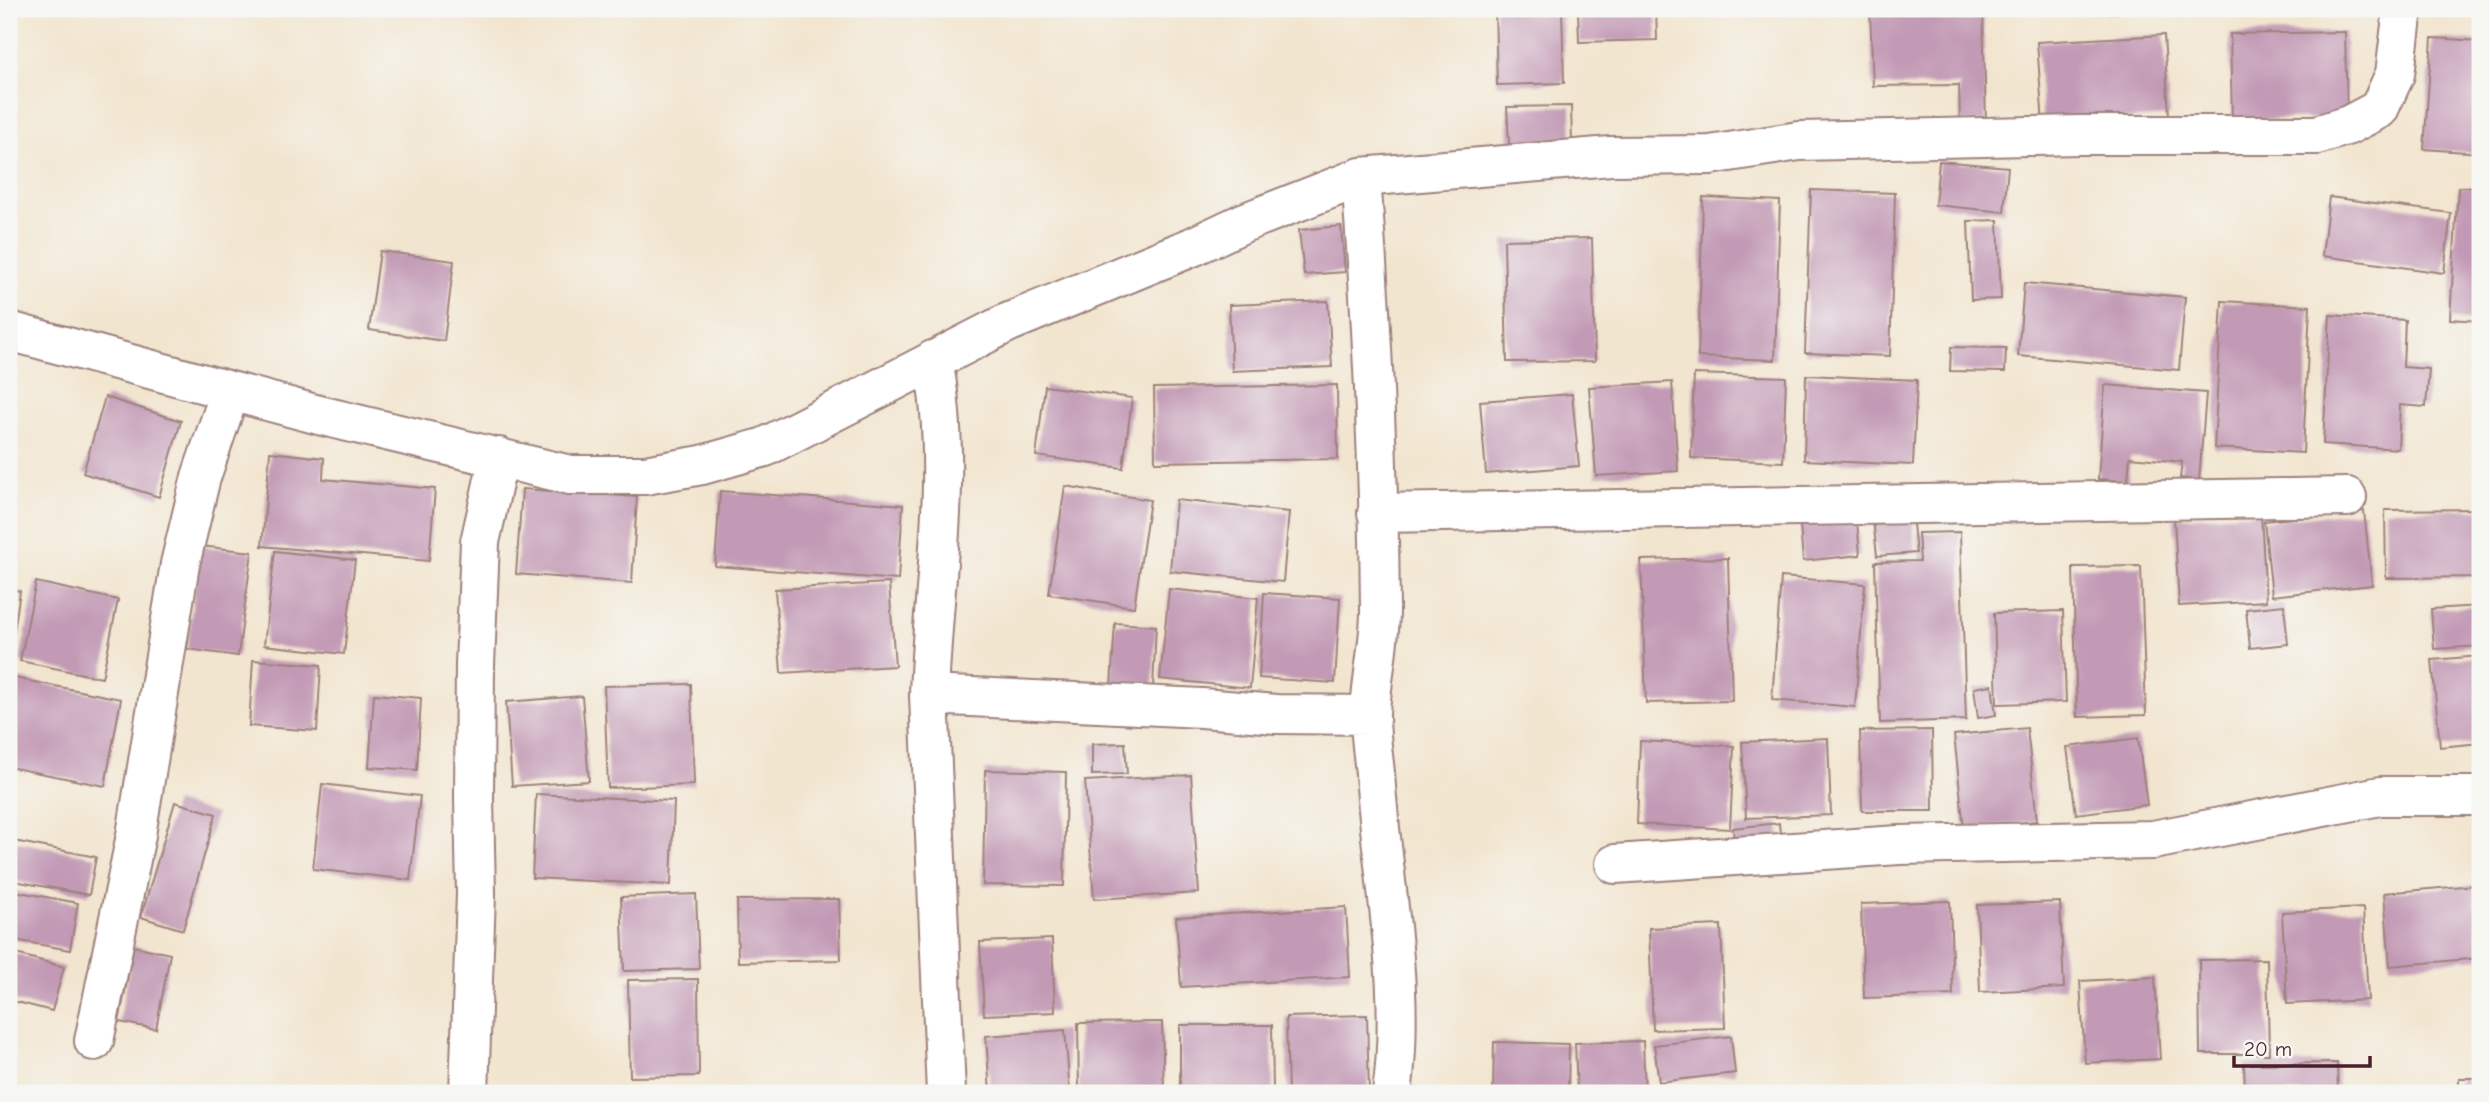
<svg xmlns="http://www.w3.org/2000/svg" width="2489" height="1102" font-family="'Comic Neue',sans-serif">
	<style>
		.building { fill: #c29ab5 }
		.lines { fill: none; stroke-linecap: round; stroke-linejoin: round }
		.minor-casing { stroke: #9e827d; stroke-width: 42 }
		.minor { stroke: #fff; stroke-width: 38 }
	</style>
	<rect width="100%" height="100%" fill="#f6f6f2"/>
	<filter id="ink" filterUnits="userSpaceOnUse"><feTurbulence type="fractalNoise" baseFrequency=".0143" numOctaves="2"/><feDisplacementMap in="SourceGraphic" scale="14" xChannelSelector="R" yChannelSelector="G"/><feConvolveMatrix kernelMatrix="1 2 1 2 8 2 1 2 1" color-interpolation-filters="sRGB"/></filter>
	<filter id="wash" filterUnits="userSpaceOnUse"><feTurbulence type="fractalNoise" baseFrequency=".00686" numOctaves="4" result="noise"/><feDisplacementMap in="SourceGraphic" scale="28" xChannelSelector="R" yChannelSelector="G"/><feGaussianBlur stdDeviation="1.57" result="paint"/><feColorMatrix in="noise" values="0 0 0 0 0 0 0 0 0 0 0 0 0 0 0 0 0 1.4 0 .05"/><feComposite in="paint" operator="in"/></filter>
	<g filter="url(#wash)">
		<rect width="100%" height="100%" fill="#f2e5cf"/>
		<g id="blocks">
			<!-- building -->
			<path class="building" d="M 1495,9 L 1562,9 L 1564,83 L 1497,85 Z
				M 1578,9 L 1656,9 L 1657,40 L 1579,42 Z
				M 1677,9 L 1769,9 L 1769,13 L 1677,12 Z
				M 1903,9 L 1983,9 L 1986,122 L 1960,122 L 1959,85 L 1873,86 L 1870,10 Z
				M 2048,9 L 2118,9 L 2118,13 L 2048,11 Z
				M 2345,32 L 2347,118 L 2232,120 L 2230,34 Z
				M 2164,35 L 2169,116 L 2043,125 L 2037,42 Z
				M 2432,38 L 2480,41 L 2480,153 L 2424,149 Z
				M 1571,106 L 1572,143 L 1509,144 L 1507,107 Z
				M 1939,161 L 2008,167 L 2004,212 L 1935,205 Z
				M 2458,187 L 2480,188 L 2480,321 L 2450,319 Z
				M 1811,190 L 1895,193 L 1890,356 L 1805,353 Z
				M 1703,197 L 1780,201 L 1775,360 L 1698,357 Z
				M 2329,197 L 2451,213 L 2444,273 L 2322,256 Z
				M 1998,220 L 2001,299 L 1971,300 L 1968,221 Z
				M 1341,226 L 1345,272 L 1304,275 L 1299,230 Z
				M 1592,238 L 1595,361 L 1507,362 L 1504,240 Z
				M 380,251 L 454,261 L 444,341 L 369,330 Z
				M 2024,283 L 2185,297 L 2179,370 L 2018,356 Z
				M 1328,301 L 1332,367 L 1232,371 L 1229,305 Z
				M 2222,301 L 2310,306 L 2303,453 L 2214,448 Z
				M 2330,315 L 2405,320 L 2403,367 L 2429,369 L 2426,407 L 2400,405 L 2398,449 L 2323,444 Z
				M 1951,347 L 2006,348 L 2005,372 L 1950,371 Z
				M 1694,374 L 1786,377 L 1783,462 L 1691,458 Z
				M 1806,375 L 1917,380 L 1913,465 L 1804,460 Z
				M 1672,382 L 1678,471 L 1596,476 L 1589,387 Z
				M 1337,385 L 1338,459 L 1155,462 L 1154,388 Z
				M 2105,385 L 2206,393 L 2199,481 L 2180,478 L 2182,462 L 2130,457 L 2128,481 L 2098,479 Z
				M 1045,386 L 1132,398 L 1123,468 L 1036,456 Z
				M 1572,394 L 1579,466 L 1486,474 L 1480,401 Z
				M 105,397 L 181,421 L 159,497 L 83,473 Z
				M 270,452 L 324,458 L 323,479 L 435,489 L 429,561 L 262,546 Z
				M 1065,486 L 1150,500 L 1134,607 L 1049,594 Z
				M 522,489 L 637,497 L 632,583 L 516,574 Z
				M 720,491 L 903,505 L 898,580 L 715,566 Z
				M 1176,500 L 1289,512 L 1283,582 L 1170,571 Z
				M 2480,509 L 2480,577 L 2386,578 L 2385,510 Z
				M 2364,511 L 2372,585 L 2272,596 L 2264,521 Z
				M 2261,513 L 2266,601 L 2179,606 L 2174,518 Z
				M 1912,515 L 1916,553 L 1877,556 L 1873,519 Z
				M 1857,521 L 1860,555 L 1803,561 L 1800,525 Z
				M 1960,532 L 1966,720 L 1880,723 L 1875,562 L 1920,561 L 1918,533 Z
				M 200,546 L 252,552 L 238,656 L 187,649 Z
				M 275,551 L 355,560 L 344,654 L 264,645 Z
				M 1728,558 L 1732,701 L 1646,703 L 1641,560 Z
				M 2141,566 L 2146,715 L 2077,717 L 2073,567 Z
				M 1781,577 L 1865,584 L 1855,707 L 1772,700 Z
				M 36,582 L 118,600 L 102,678 L 20,661 Z
				M 889,583 L 895,666 L 781,673 L 775,589 Z
				M 9,589 L 20,591 L 10,659 L 9,659 Z
				M 1169,589 L 1258,598 L 1250,688 L 1160,679 Z
				M 1264,593 L 1340,598 L 1335,683 L 1259,678 Z
				M 2284,605 L 2288,644 L 2250,648 L 2246,609 Z
				M 2480,606 L 2480,646 L 2434,649 L 2431,609 Z
				M 2063,611 L 2066,702 L 1997,704 L 1994,613 Z
				M 1115,623 L 1156,626 L 1153,688 L 1111,686 Z
				M 2480,656 L 2480,743 L 2440,747 L 2432,660 Z
				M 253,660 L 321,665 L 317,731 L 249,726 Z
				M 9,677 L 121,699 L 105,786 L 9,767 Z
				M 691,684 L 694,785 L 608,788 L 604,686 Z
				M 1992,685 L 1996,715 L 1978,718 L 1974,688 Z
				M 374,694 L 421,698 L 417,770 L 369,767 Z
				M 582,696 L 589,781 L 512,786 L 506,702 Z
				M 2027,728 L 2037,821 L 1964,829 L 1954,735 Z
				M 1932,730 L 1933,811 L 1862,811 L 1860,731 Z
				M 1828,738 L 1831,815 L 1746,818 L 1742,742 Z
				M 2138,738 L 2147,805 L 2076,814 L 2067,747 Z
				M 1640,741 L 1734,746 L 1730,829 L 1637,824 Z
				M 1125,743 L 1127,774 L 1092,775 L 1092,744 Z
				M 985,770 L 1066,772 L 1064,886 L 983,885 Z
				M 1191,775 L 1199,893 L 1094,899 L 1085,781 Z
				M 322,784 L 420,796 L 410,880 L 313,869 Z
				M 536,794 L 674,801 L 671,885 L 532,878 Z
				M 175,802 L 216,814 L 183,930 L 141,917 Z
				M 1779,823 L 1781,847 L 1735,852 L 1733,828 Z
				M 9,840 L 96,857 L 89,895 L 9,880 Z
				M 2474,885 L 2480,958 L 2390,966 L 2384,893 Z
				M 9,890 L 78,903 L 70,950 L 9,939 Z
				M 696,894 L 699,969 L 624,971 L 621,897 Z
				M 839,899 L 841,960 L 738,962 L 737,900 Z
				M 1950,901 L 1953,995 L 1864,998 L 1861,904 Z
				M 2060,902 L 2064,988 L 1980,992 L 1977,905 Z
				M 1346,907 L 1350,977 L 1181,987 L 1176,917 Z
				M 2363,908 L 2368,1000 L 2287,1004 L 2282,912 Z
				M 1721,925 L 1725,1028 L 1653,1030 L 1649,928 Z
				M 1052,939 L 1055,1012 L 984,1015 L 980,942 Z
				M 134,946 L 170,954 L 156,1029 L 119,1022 Z
				M 9,952 L 64,967 L 52,1011 L 9,1000 Z
				M 2267,959 L 2269,1054 L 2200,1054 L 2199,960 Z
				M 2155,977 L 2160,1059 L 2085,1063 L 2080,981 Z
				M 698,979 L 699,1076 L 630,1077 L 628,980 Z
				M 1367,1015 L 1369,1093 L 1288,1093 L 1286,1017 Z
				M 1162,1022 L 1164,1093 L 1079,1093 L 1078,1023 Z
				M 1180,1025 L 1272,1025 L 1273,1093 L 1180,1093 Z
				M 1065,1030 L 1070,1093 L 990,1093 L 986,1036 Z
				M 1731,1036 L 1735,1073 L 1659,1082 L 1654,1045 Z
				M 1643,1041 L 1645,1093 L 1577,1093 L 1575,1043 Z
				M 1494,1042 L 1569,1044 L 1568,1093 L 1493,1093 Z
				M 2337,1063 L 2338,1093 L 2245,1093 L 2244,1064 Z
				M 2459,1078 L 2480,1078 L 2480,1093 L 2459,1093 Z"/>
		</g>
	</g>
	<g filter="url(#ink)">
		<use href="#blocks" fill-opacity="0" stroke="#9e827d" stroke-width="2"/>
		<g class="lines">
			<!-- minor casing -->
			<g class="minor-casing">
				<path id="minor" d="M 1361,177 C 1372,321 1379,466 1380,610 C 1380,645 1371,680 1370,715 C 1370,734 1373,754 1375,773 C 1382,880 1407,986 1392,1093
					M 9,331 L 319,415 L 570,475 L 645,475 L 702,465 L 765,447 L 1007,323 L 1192,247 L 1243,223 L 1361,177 L 1611,156 L 1710,155 L 1799,141 L 2080,135 L 2317,135 L 2349,125 L 2379,109 L 2395,74 L 2403,9
					M 1377,513 L 2347,497
					M 929,695 C 933,584 954,470 933,360
					M 1615,864 L 1899,845 L 2153,840 L 2380,796 L 2480,796
					M 94,1041 L 136,835 L 180,564 L 201,477 L 230,392
					M 469,1093 L 476,894 L 474,799 L 475,665 L 480,542 L 499,457
					M 946,1093 L 929,695 L 1202,708 L 1276,714 L 1370,715"/>
			</g>
			<!-- minor -->
			<use href="#minor" class="minor"/>
		</g>
	</g>
	<!-- margin -->
	<rect width="2489" height="1102" fill="none" stroke="#f6f6f2" stroke-width="35"/>
	<!-- scale -->
	<path d="M2234 1056v10h136v-10" fill="none" stroke="#4a1f2b" stroke-width="3.5"/>
	<text x="2244" y="1056" font-size="21" fill="#4a1f2b" stroke="#f6f6f2" stroke-width="5" paint-order="stroke">20 m</text>
</svg>
